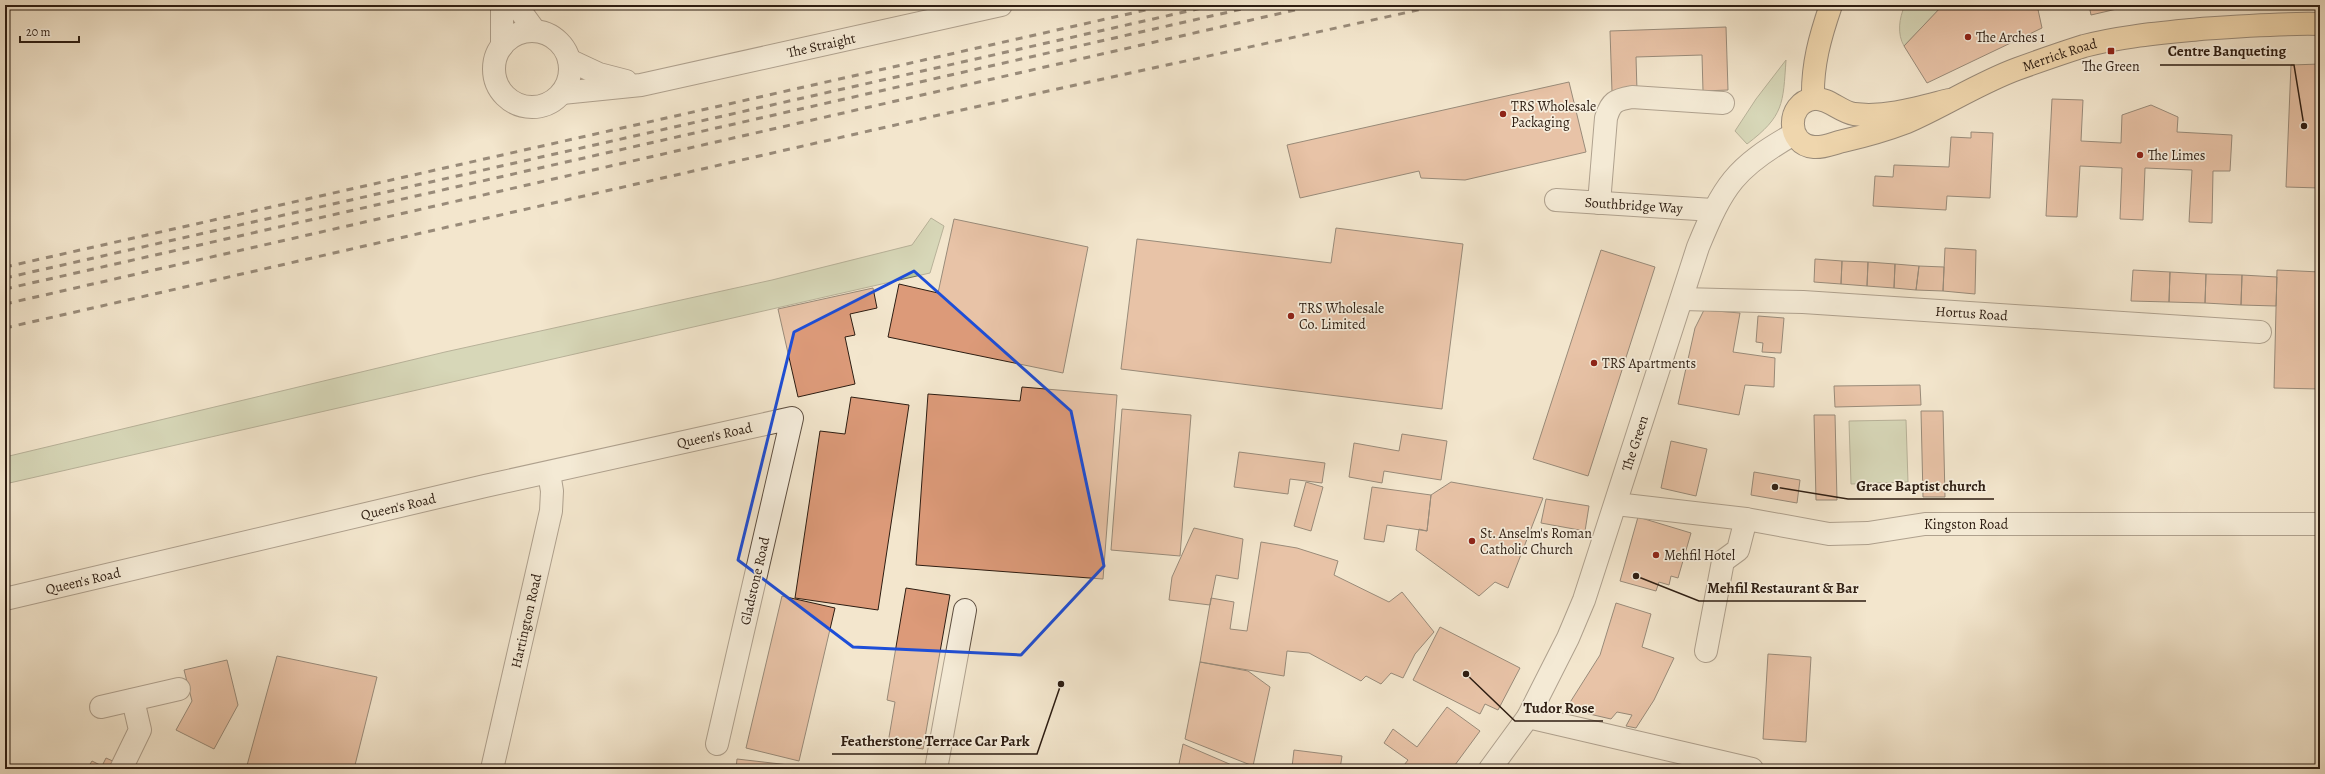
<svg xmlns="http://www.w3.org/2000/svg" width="2325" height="774" font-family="Alegreya,serif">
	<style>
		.green { fill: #b5c69d; stroke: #717258 }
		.building { fill: #dc9a79; stroke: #2d1d12 }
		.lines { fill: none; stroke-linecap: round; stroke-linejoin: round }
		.minor-casing { stroke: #5e4f41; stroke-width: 24 }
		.major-casing { stroke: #2d1d12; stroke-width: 24 }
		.minor { stroke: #f7efde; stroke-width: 22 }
		.major { stroke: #eac386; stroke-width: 22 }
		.rail { stroke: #2d1d12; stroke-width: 3; stroke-dasharray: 7 7; stroke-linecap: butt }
		.marked { fill: none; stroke: #1d4ed8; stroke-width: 3; stroke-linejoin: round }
		.poi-dot { fill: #8f2418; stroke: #f7efde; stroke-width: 1.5 }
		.labels { text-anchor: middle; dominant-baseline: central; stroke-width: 3.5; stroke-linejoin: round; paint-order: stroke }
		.poi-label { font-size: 14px; fill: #2d1d12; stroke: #f7efde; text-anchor: start }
		.street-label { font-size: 14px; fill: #2d1d12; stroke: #f7efde }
		.leader { fill: none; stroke: #2d1d12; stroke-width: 1.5 }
		.callout-dot { fill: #2d1d12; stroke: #f7efde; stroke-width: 1.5 }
		.callout-label { font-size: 15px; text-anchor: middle; font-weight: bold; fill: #2d1d12; stroke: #f7efde; stroke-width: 3.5; stroke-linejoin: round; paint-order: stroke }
	</style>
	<rect width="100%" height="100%" fill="#f3e6cd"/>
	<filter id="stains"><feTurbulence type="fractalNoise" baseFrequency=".005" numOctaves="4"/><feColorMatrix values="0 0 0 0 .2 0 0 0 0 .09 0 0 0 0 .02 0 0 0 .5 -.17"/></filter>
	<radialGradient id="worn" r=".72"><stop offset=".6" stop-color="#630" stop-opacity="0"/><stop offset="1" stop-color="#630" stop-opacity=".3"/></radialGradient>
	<!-- green -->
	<path class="green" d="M 1905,5 L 1943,5 L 1904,46 C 1897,34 1899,18 1905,5 Z
		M 1786,60 C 1783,104 1784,116 1747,144 L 1735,131 L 1756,99 Z
		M 931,218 L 944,226 L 930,273 L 5,484 L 5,457 L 445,352 L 772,280 L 912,245 Z
		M 1906,420 L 1908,482 L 1851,484 L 1849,421 Z"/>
	<!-- building -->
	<path class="building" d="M 1943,5 L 2037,5 L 2042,28 L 1927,83 L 1904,46 Z
		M 2089,5 L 2134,5 L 2091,15 Z
		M 1726,27 L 1728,90 L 1703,91 L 1702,55 L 1636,57 L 1637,91 L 1612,92 L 1610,31 Z
		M 2320,64 L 2320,188 L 2286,187 L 2291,65 Z
		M 1569,82 L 1586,152 L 1465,180 L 1421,178 L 1419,171 L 1300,198 L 1287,145 Z
		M 2052,99 L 2083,100 L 2081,141 L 2121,143 L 2122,115 L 2151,105 L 2178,117 L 2177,132 L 2232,135 L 2230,171 L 2213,171 L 2212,223 L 2189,222 L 2192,170 L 2145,168 L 2143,220 L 2120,219 L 2122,168 L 2080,166 L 2077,217 L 2046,216 Z
		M 1971,132 L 1993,133 L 1990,198 L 1947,196 L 1946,210 L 1873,206 L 1875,176 L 1893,177 L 1894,165 L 1949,167 L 1951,137 L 1971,138 Z
		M 954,219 L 1088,247 L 1063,373 L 888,337 L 899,284 L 938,293 Z
		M 1336,228 L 1463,244 L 1442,409 L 1121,369 L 1137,239 L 1331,263 Z
		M 1945,248 L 1976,250 L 1975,294 L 1943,291 Z
		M 1601,250 L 1655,267 L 1588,476 L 1533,459 Z
		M 1815,259 L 1842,261 L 1841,284 L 1814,282 Z
		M 1842,261 L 1868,262 L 1867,286 L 1841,284 Z
		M 1868,262 L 1895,264 L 1894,288 L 1867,286 Z
		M 1895,264 L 1919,266 L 1916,290 L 1894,288 Z
		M 1919,266 L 1944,267 L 1943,291 L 1916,290 Z
		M 2133,270 L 2170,272 L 2169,302 L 2131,301 Z
		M 2277,270 L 2320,272 L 2320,389 L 2274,388 Z
		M 2170,272 L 2206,274 L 2205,303 L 2169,302 Z
		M 2206,274 L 2242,275 L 2241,305 L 2205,303 Z
		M 2242,275 L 2277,277 L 2276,306 L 2241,305 Z
		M 873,288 L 877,308 L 850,314 L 855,335 L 845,337 L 855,384 L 798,397 L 778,309 Z
		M 1704,310 L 1740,313 L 1733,352 L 1775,358 L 1774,387 L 1745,385 L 1739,415 L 1678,404 L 1695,328 Z
		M 1758,316 L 1784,318 L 1781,353 L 1762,352 L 1763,343 L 1756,342 Z
		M 1920,385 L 1921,405 L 1835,407 L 1834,386 Z
		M 1022,387 L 1117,395 L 1103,579 L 916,565 L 928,394 L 1020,401 Z
		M 851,397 L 909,405 L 878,610 L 795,598 L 820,431 L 845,434 Z
		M 1122,409 L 1191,415 L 1180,556 L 1111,550 Z
		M 1921,411 L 1943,411 L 1945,497 L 1923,497 Z
		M 1814,415 L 1835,415 L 1837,500 L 1816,500 Z
		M 1402,434 L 1447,441 L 1441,480 L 1384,471 L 1382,483 L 1349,477 L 1354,443 L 1399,451 Z
		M 1671,441 L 1707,449 L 1696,496 L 1661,488 Z
		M 1239,452 L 1325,463 L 1322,483 L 1290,479 L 1288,494 L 1234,487 Z
		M 1754,472 L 1800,480 L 1797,503 L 1751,495 Z
		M 1306,482 L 1323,487 L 1311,531 L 1294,526 Z
		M 1451,482 L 1543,498 L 1508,588 L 1495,582 L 1479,596 L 1416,550 L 1419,529 L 1427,531 L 1431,495 Z
		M 1372,487 L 1431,495 L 1427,531 L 1387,525 L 1384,542 L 1364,539 Z
		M 1546,499 L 1589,506 L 1585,531 L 1541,523 Z
		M 1638,517 L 1691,533 L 1678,578 L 1671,576 L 1669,585 L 1659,582 L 1656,591 L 1620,581 Z
		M 1194,528 L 1243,539 L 1238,579 L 1216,575 L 1210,605 L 1169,600 L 1172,577 Z
		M 1261,542 L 1297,548 L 1338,561 L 1334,575 L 1389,602 L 1402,592 L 1434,632 L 1415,654 L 1403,678 L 1391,673 L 1381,684 L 1366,676 L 1361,681 L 1309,653 L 1287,651 L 1284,676 L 1200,662 L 1211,598 L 1234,602 L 1230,629 L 1247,631 Z
		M 906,588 L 950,595 L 923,749 L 888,743 L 895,702 L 887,700 Z
		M 782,596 L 835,608 L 799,761 L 746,748 Z
		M 1616,603 L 1651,614 L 1642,647 L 1674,658 L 1654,700 L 1636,728 L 1626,726 L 1632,715 L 1617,712 L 1611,719 L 1572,710 L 1569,704 L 1600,655 Z
		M 1440,627 L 1520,668 L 1498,710 L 1485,704 L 1480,714 L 1413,680 Z
		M 1768,654 L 1811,657 L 1806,742 L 1763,739 Z
		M 277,656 L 377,677 L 354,769 L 246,769 Z
		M 227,660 L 238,705 L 214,749 L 176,730 L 192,701 L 184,670 Z
		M 1200,662 L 1248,671 L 1270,687 L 1253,766 L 1185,739 Z
		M 1447,707 L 1480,731 L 1452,769 L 1401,769 L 1408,760 L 1384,743 L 1393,729 L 1417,747 Z
		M 1183,744 L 1241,769 L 1178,769 Z
		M 1294,750 L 1342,756 L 1340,769 L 1292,767 Z
		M 106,758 L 115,762 L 111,769 L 87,769 L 92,761 L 102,766 Z
		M 737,759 L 824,769 L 736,769 Z"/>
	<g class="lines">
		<!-- minor casing -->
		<g class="minor-casing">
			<g id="minor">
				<path d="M 516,5 L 535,31"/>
				<circle cx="532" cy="69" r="38"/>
				<path d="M 502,46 L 502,5"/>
				<path d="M 569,60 L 599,74 L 626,81"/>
				<path id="s1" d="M 562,93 L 641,85 L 1001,5"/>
				<path id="s2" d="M 1556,200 L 1713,210"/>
				<path d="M 1599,203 L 1606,118 C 1611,102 1615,100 1632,97 L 1723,103"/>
				<path id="s3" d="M 1682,299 L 1803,302 L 2260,332"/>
				<path id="s4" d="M 1616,504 L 1746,519 L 1829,534 L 1868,533 L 1925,524 L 2320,524"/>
				<path id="s5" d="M 5,599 L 485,486 L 792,418 L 717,744"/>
				<path d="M 1706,651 L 1723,561 L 1738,550 L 1746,519"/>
				<path d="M 101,707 L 179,689"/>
				<path d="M 1528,717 L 1752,769"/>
				<path d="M 121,769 L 140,730 L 133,700"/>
				<path id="s6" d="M 492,769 L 551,511 L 552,491 L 549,473"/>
				<path d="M 936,769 L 965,610"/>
				<path id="s7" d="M 1490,769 L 1528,717 L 1568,638 L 1584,600 L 1698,247 C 1723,186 1735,167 1794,134"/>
			</g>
		</g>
		<!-- major casing -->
		<g class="major-casing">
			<g id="major">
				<path d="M 1813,99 C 1812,65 1820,37 1831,5"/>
				<path id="s8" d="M 1949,100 C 1918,108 1886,118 1854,114 C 1840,112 1828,97 1813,99 C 1786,103 1786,145 1814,147 C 1823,148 1834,143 1843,141 C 1865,136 1886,130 1907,122 C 1944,106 1979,83 2017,69 C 2039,61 2062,53 2084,46 C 2122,36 2162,33 2201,29 C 2241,26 2280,23 2320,24"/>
			</g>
		</g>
		<!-- minor -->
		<use href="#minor" class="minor"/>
		<!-- major -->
		<use href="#major" class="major"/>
		<!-- rail -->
		<path class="rail" d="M 5,267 L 1168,5
			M 5,278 L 1215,5
			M 5,289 L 1260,5
			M 5,304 L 1317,5
			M 5,328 L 939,115 L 1441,5"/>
	</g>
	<!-- marked area -->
	<path d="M0 0H2325V774H0ZM 914,271 L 1071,411 L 1104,566 L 1021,655 L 853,647 L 738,560 L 794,332 Z" fill="#f3e6cd" fill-opacity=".55" fill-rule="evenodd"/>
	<path class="marked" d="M 914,271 L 1071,411 L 1104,566 L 1021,655 L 853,647 L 738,560 L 794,332 Z"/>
	<!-- markers -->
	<g class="poi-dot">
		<circle cx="1968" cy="37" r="4"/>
		<rect x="2107" y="47" width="8" height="8" rx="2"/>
		<circle cx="1503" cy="114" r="4"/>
		<circle cx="2140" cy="155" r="4"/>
		<circle cx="1291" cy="316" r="4"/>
		<circle cx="1594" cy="363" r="4"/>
		<circle cx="1472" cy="541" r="4"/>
		<circle cx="1656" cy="555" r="4"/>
	</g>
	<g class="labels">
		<!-- poi labels -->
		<g class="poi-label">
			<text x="1976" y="37">The Arches 1</text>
			<text x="2111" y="66" text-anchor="middle">The Green</text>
			<text x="1511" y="106">TRS Wholesale<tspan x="1511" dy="16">Packaging</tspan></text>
			<text x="2148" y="155">The Limes</text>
			<text x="1299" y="308">TRS Wholesale<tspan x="1299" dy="16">Co. Limited</tspan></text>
			<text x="1602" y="363">TRS Apartments</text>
			<text x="1480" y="533">St. Anselm's Roman<tspan x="1480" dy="16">Catholic Church</tspan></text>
			<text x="1664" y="555">Mehfil Hotel</text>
		</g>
		<!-- street labels -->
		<g class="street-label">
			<text stroke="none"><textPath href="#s1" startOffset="264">The Straight</textPath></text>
			<text stroke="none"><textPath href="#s8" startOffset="474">Merrick Road</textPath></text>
			<text stroke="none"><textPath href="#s2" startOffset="78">Southbridge Way</textPath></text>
			<text stroke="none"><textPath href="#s3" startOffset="290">Hortus Road</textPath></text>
			<text stroke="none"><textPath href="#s5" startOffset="728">Queen's Road</textPath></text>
			<text stroke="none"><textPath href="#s7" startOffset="359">The Green</textPath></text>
			<text stroke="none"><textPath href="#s5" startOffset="404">Queen's Road</textPath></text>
			<text stroke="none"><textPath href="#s4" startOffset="353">Kingston Road</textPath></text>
			<text stroke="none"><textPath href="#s5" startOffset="80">Queen's Road</textPath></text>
			<text transform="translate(755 581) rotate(-77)">Gladstone Road</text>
			<text stroke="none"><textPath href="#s6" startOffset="152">Hartington Road</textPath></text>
		</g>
	</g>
	<!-- callouts -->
	<path class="leader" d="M2304 126L2294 65H2160M1775 487L1848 499H1994M1636 576L1699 601H1866M1466 674L1515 721H1603M1061 684L1037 754H832"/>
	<g class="callout-dot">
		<circle cx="2304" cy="126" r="4"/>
		<circle cx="1775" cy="487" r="4"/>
		<circle cx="1636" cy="576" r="4"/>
		<circle cx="1466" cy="674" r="4"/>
		<circle cx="1061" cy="684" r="4"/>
	</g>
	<g class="callout-label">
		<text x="2227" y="56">Centre Banqueting</text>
		<text x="1921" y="491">Grace Baptist church</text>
		<text x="1783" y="593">Mehfil Restaurant &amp; Bar</text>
		<text x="1559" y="713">Tudor Rose</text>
		<text x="935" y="746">Featherstone Terrace Car Park</text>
	</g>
	<!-- margin -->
	<rect width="2325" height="774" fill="none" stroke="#f3e6cd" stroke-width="20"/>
	<rect x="6" y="6" width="2313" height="762" fill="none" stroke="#2d1d12" stroke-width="2"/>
	<rect x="10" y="10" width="2305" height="754" fill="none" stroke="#2d1d12"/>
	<!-- scale -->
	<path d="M20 36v6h59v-6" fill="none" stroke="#2d1d12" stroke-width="2"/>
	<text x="26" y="36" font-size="12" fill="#2d1d12" stroke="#f7efde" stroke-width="3" paint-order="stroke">20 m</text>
	<rect width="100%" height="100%" filter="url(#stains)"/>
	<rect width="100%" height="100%" fill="url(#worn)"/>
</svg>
